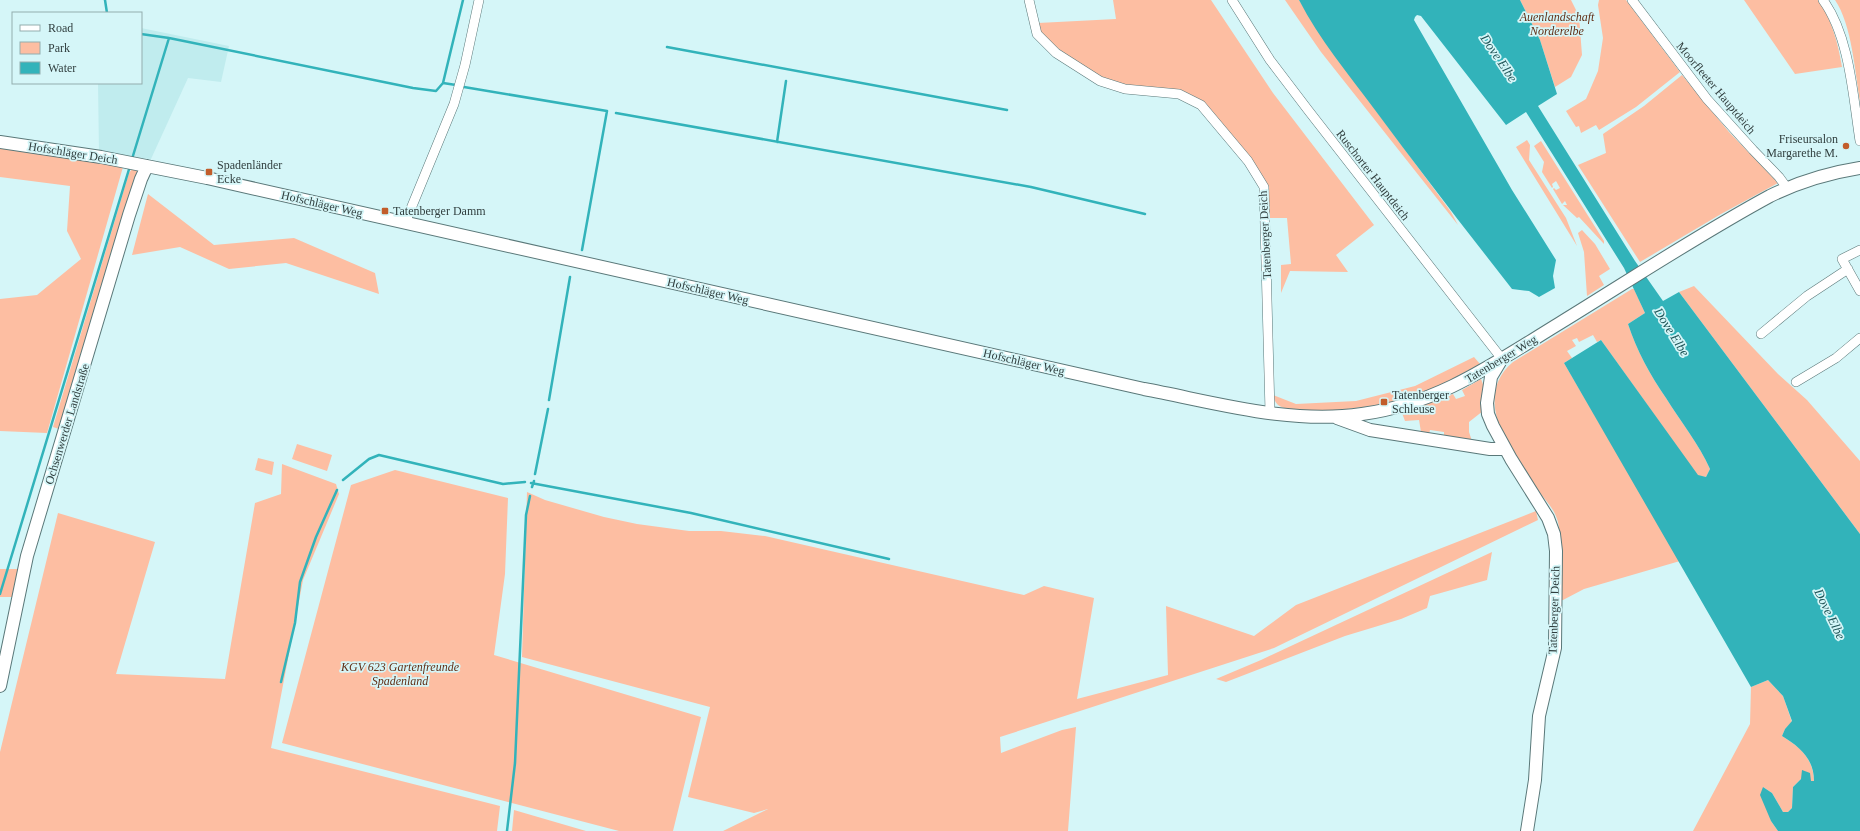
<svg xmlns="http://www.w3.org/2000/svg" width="1860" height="831" font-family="'Times New Roman',serif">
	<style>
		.built { fill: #c0ecee }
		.green { fill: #fdbea2 }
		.water { fill: #32b3ba }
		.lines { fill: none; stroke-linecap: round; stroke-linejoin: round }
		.stream { stroke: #32b3ba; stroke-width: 2.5 }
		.street-casing { stroke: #5a7879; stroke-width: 10 }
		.secondary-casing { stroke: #5a7879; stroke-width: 14 }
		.street { stroke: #fff; stroke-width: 9 }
		.secondary { stroke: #fff; stroke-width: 12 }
		.poi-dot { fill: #c25d2b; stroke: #d5f6f8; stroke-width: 1.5 }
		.labels { text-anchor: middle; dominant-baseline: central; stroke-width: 3.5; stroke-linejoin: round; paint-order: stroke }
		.park-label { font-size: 12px; font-style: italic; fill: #622f16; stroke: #d5f6f8 }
		.street-label { font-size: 12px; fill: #313f3f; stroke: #d5f6f8 }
		.poi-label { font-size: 12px; fill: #313f3f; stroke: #d5f6f8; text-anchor: start }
		.water-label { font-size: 13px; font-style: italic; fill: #1f5457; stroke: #d5f6f8 }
	</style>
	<rect width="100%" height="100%" fill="#d5f6f8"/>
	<!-- built -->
	<path class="built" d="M 141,28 L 229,46 L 221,82 L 188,78 L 151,159 L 99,154 L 98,83 L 141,83 Z"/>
	<!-- green -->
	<path class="green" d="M 1113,0 L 1211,0 L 1273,93 L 1374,225 L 1336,255 L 1348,272 L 1290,271 L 1281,293 L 1281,265 L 1291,264 L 1287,218 L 1268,218 L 1266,188 L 1205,104 C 1171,96 1134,91 1102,78 C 1080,69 1055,46 1038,30 L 1038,23 L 1116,19 Z
		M 1285,0 L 1299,0 L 1326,43 L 1451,212 L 1458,225 L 1321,52 Z
		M 1520,0 L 1571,0 L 1579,16 L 1582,55 L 1571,77 L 1555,87 L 1540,40 Z
		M 1599,0 L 1626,0 L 1680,72 L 1636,107 L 1599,130 L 1596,125 L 1581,133 L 1579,126 L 1576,127 L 1566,111 L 1586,99 L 1598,71 L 1603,38 L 1598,5 Z
		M 1744,0 L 1819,0 C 1832,21 1838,43 1842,67 L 1795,74 Z
		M 1835,0 L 1860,0 L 1860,102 C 1855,72 1852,25 1835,0 Z
		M 1682,75 L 1729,132 L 1778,183 L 1721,214 L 1640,262 L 1578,165 L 1606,153 L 1603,134 L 1644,106 Z
		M 1527,140 L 1530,145 L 1529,160 L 1566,218 L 1577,246 L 1516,147 Z
		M 1541,141 L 1604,241 L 1604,244 L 1579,217 L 1577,218 L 1563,205 L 1567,205 L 1565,201 L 1562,204 L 1553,189 L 1554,188 L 1556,190 L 1560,188 L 1556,181 L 1552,184 L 1553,187 L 1552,188 L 1542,172 L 1544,162 L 1534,146 Z
		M 0,147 L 123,167 L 47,433 L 0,431 L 0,299 L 37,295 L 81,259 L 67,231 L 70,186 L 0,177 Z
		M 132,169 L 138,170 L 59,429 L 53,427 L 129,173 Z
		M 148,194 L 214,245 L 294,238 L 375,273 L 379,294 L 286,263 L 229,269 L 180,247 L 132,255 Z
		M 1582,230 L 1595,244 L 1610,269 L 1599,276 L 1604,285 L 1587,296 L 1584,252 L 1578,233 Z
		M 1694,286 L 1778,374 L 1807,400 L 1860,461 L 1860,534 L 1679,292 Z
		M 1632,289 L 1634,289 L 1645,313 L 1628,324 C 1637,351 1650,375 1666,398 C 1681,422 1699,444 1710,469 L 1706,477 L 1698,476 L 1601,340 L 1597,342 L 1593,335 L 1579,342 L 1577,338 L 1572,340 L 1576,346 L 1567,351 L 1572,358 L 1564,363 L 1680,561 L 1584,589 L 1563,600 L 1559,601 C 1559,582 1563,535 1557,519 C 1554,509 1546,501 1540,493 C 1516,458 1468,400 1513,362 Z
		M 1474,357 L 1480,364 C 1461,374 1442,385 1422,394 C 1399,404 1298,420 1278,405 C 1275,402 1274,399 1273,395 L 1296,404 L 1356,401 L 1415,386 Z
		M 1481,379 L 1484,387 L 1483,411 L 1469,422 L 1469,432 L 1472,441 L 1444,437 L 1444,432 L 1430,430 L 1429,434 L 1421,432 L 1419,420 L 1405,421 L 1402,413 L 1453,394 L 1456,399 L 1465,396 L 1462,390 Z
		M 297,444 L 332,455 L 327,471 L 292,459 Z
		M 258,458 L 274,462 L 272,475 L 255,470 Z
		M 282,464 L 336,484 L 339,494 L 303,580 L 271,748 L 500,806 L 497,831 L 0,831 L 0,752 L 58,513 L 155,542 L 116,674 L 225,679 L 255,503 L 281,494 Z
		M 395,470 L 508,498 L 505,574 L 494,655 L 701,717 L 673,831 L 619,831 L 282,743 L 351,485 Z
		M 527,492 L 545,500 L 604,517 L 637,524 L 689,531 L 721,531 L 765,536 L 1024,595 L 1044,586 L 1094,598 L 1077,699 L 1168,675 L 1166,606 L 1254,636 L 1296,605 L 1536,511 L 1538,520 L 1274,648 L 1000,737 L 1001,753 L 1062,730 L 1076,727 L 1068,831 L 723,831 L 768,809 L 754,813 L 688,797 L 710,707 L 522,657 Z
		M 1492,552 L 1487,580 L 1430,596 L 1427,608 L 1401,619 L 1345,636 L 1226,682 L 1216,679 L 1261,660 Z
		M 0,569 L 20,569 L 14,597 L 0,597 Z
		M 1768,680 L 1783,696 L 1792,722 L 1785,729 L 1782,736 C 1800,747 1814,759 1814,782 L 1801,779 L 1793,787 L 1792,808 L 1788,812 L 1783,812 L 1772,793 L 1763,787 L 1771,821 L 1778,831 L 1693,831 L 1750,724 L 1751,687 Z
		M 514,810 L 586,831 L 512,831 Z"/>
	<!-- water -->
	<path class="water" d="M 1299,0 L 1520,0 L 1540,40 L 1557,94 L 1538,106 L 1635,261 L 1663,301 L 1679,292 L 1860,534 L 1860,831 L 1778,831 L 1771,821 L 1760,795 L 1763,787 L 1772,793 L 1783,812 L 1788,812 L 1792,808 L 1793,787 L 1801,779 L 1802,770 L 1810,773 L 1811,781 L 1814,781 C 1814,759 1800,747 1782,736 L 1785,729 L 1792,721 L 1783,696 L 1768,680 L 1751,687 L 1564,363 L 1601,340 L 1698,475 L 1706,477 L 1710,469 C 1699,444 1681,422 1666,398 C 1650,375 1637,351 1628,324 L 1645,313 L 1624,268 L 1526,112 L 1506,125 L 1421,16 L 1417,15 L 1415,17 L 1414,20 L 1512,190 L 1556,260 L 1553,276 L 1555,288 L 1539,297 L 1529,291 L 1512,289 C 1466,230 1420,171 1375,110 C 1349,75 1319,39 1299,0 Z"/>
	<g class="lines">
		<!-- stream -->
		<path class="stream" d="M 105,0 L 107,13
			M 141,34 L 169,38 L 413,88 L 436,91 L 443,83 L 456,85
			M 667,47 L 1007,110
			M 443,83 L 463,0
			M 464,87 L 607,111 L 582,250
			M 616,113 L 1031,187 L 1145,214
			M 777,142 L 786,81
			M 132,159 L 169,38
			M 549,400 L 570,277
			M 535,474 L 548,409
			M 343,480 L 369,459 L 379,455 L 503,484 L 525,482
			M 531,483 L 691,513 L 889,559
			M 532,487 L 534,481
			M 0,594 L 130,166
			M 281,682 L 295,623 L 300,582 L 316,537 L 337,490
			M 507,831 L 515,763 L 526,515 L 530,496"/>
		<!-- street casing -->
		<g class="street-casing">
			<path id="street" d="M 1029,0 L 1037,34 L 1056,53 L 1100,81 L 1125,89 L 1179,94 L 1201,105 L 1248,161 L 1264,187 L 1270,412
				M 1232,0 L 1270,60 L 1308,110 L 1502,359
				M 1632,0 L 1707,99 L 1753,150 L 1779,177 L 1787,188
				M 1823,0 C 1850,37 1853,97 1860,141
				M 405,223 L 454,104 L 465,65 L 479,0
				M 1860,250 L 1842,259 L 1860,291
				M 1761,334 L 1807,296 L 1848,269
				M 1796,382 L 1836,358 L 1860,338"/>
		</g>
		<!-- secondary casing -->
		<g class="secondary-casing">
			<path id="secondary" d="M 0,142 L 101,157 L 207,178 L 1144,389 C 1214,402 1290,425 1362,414 C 1439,404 1496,362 1560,323 C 1630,280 1698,235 1770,196 C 1799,182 1828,173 1860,168
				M 1500,362 L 1491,377 L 1487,403 L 1488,414 L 1493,426 L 1511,459 L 1548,518 L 1554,534 L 1556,551 L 1555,648 L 1539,716 L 1535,780 L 1527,831
				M 1337,418 L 1370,430 L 1490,449 L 1505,449
				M 0,686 L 27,556 L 129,215 L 141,179 L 147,166"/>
		</g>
		<!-- street -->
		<use href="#street" class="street"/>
		<!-- secondary -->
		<use href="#secondary" class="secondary"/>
	</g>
	<!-- markers -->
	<g class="poi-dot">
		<circle cx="1846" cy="146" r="4"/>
		<rect x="205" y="168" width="8" height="8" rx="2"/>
		<rect x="381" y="207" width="8" height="8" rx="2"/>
		<rect x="1380" y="398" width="8" height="8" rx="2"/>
	</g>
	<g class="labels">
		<!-- park labels -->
		<g class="park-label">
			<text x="1557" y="17">Auenlandschaft<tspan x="1557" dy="14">Norderelbe</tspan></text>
			<text x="400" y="667">KGV 623 Gartenfreunde<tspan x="400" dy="14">Spadenland</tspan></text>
		</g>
		<!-- street labels -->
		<g class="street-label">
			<text transform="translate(1716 88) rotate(50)">Moorfleeter Hauptdeich</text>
			<text transform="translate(73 153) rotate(9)">Hofschläger Deich</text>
			<text transform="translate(1373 175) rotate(52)">Ruschorter Hauptdeich</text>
			<text transform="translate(322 204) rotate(13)">Hofschläger Weg</text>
			<text transform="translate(1265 235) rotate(-93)">Tatenberger Deich</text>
			<text transform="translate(708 291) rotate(13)">Hofschläger Weg</text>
			<text transform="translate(1501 359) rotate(-31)">Tatenberger Weg</text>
			<text transform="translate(1024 362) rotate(13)">Hofschläger Weg</text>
			<text transform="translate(67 424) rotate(-73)">Ochsenwerder Landstraße</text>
			<text transform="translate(1554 610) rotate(-88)">Tatenberger Deich</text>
		</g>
		<!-- poi labels -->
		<g class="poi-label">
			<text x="1838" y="139" text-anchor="end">Friseursalon<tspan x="1838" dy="14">Margarethe M.</tspan></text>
			<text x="217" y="165">Spadenländer<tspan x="217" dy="14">Ecke</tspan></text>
			<text x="393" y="211">Tatenberger Damm</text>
			<text x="1392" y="395">Tatenberger<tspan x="1392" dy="14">Schleuse</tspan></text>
		</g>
		<!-- water labels -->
		<g class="water-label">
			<text transform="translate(1499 58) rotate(56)">Dove Elbe</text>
			<text transform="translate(1672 332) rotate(58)">Dove Elbe</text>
			<text transform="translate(1830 614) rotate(64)">Dove Elbe</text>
		</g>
	</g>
	<!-- legend -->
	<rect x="12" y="12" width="130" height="72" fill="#d5f6f8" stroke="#93adae"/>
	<rect x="20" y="25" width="20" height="6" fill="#ffffff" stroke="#93adae"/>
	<text x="48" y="32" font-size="12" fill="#313f3f">Road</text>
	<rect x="20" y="42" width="20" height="12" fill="#fdbea2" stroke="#93adae"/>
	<text x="48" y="52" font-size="12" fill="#313f3f">Park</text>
	<rect x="20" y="62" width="20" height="12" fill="#32b3ba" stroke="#93adae"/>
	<text x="48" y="72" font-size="12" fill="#313f3f">Water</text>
</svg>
